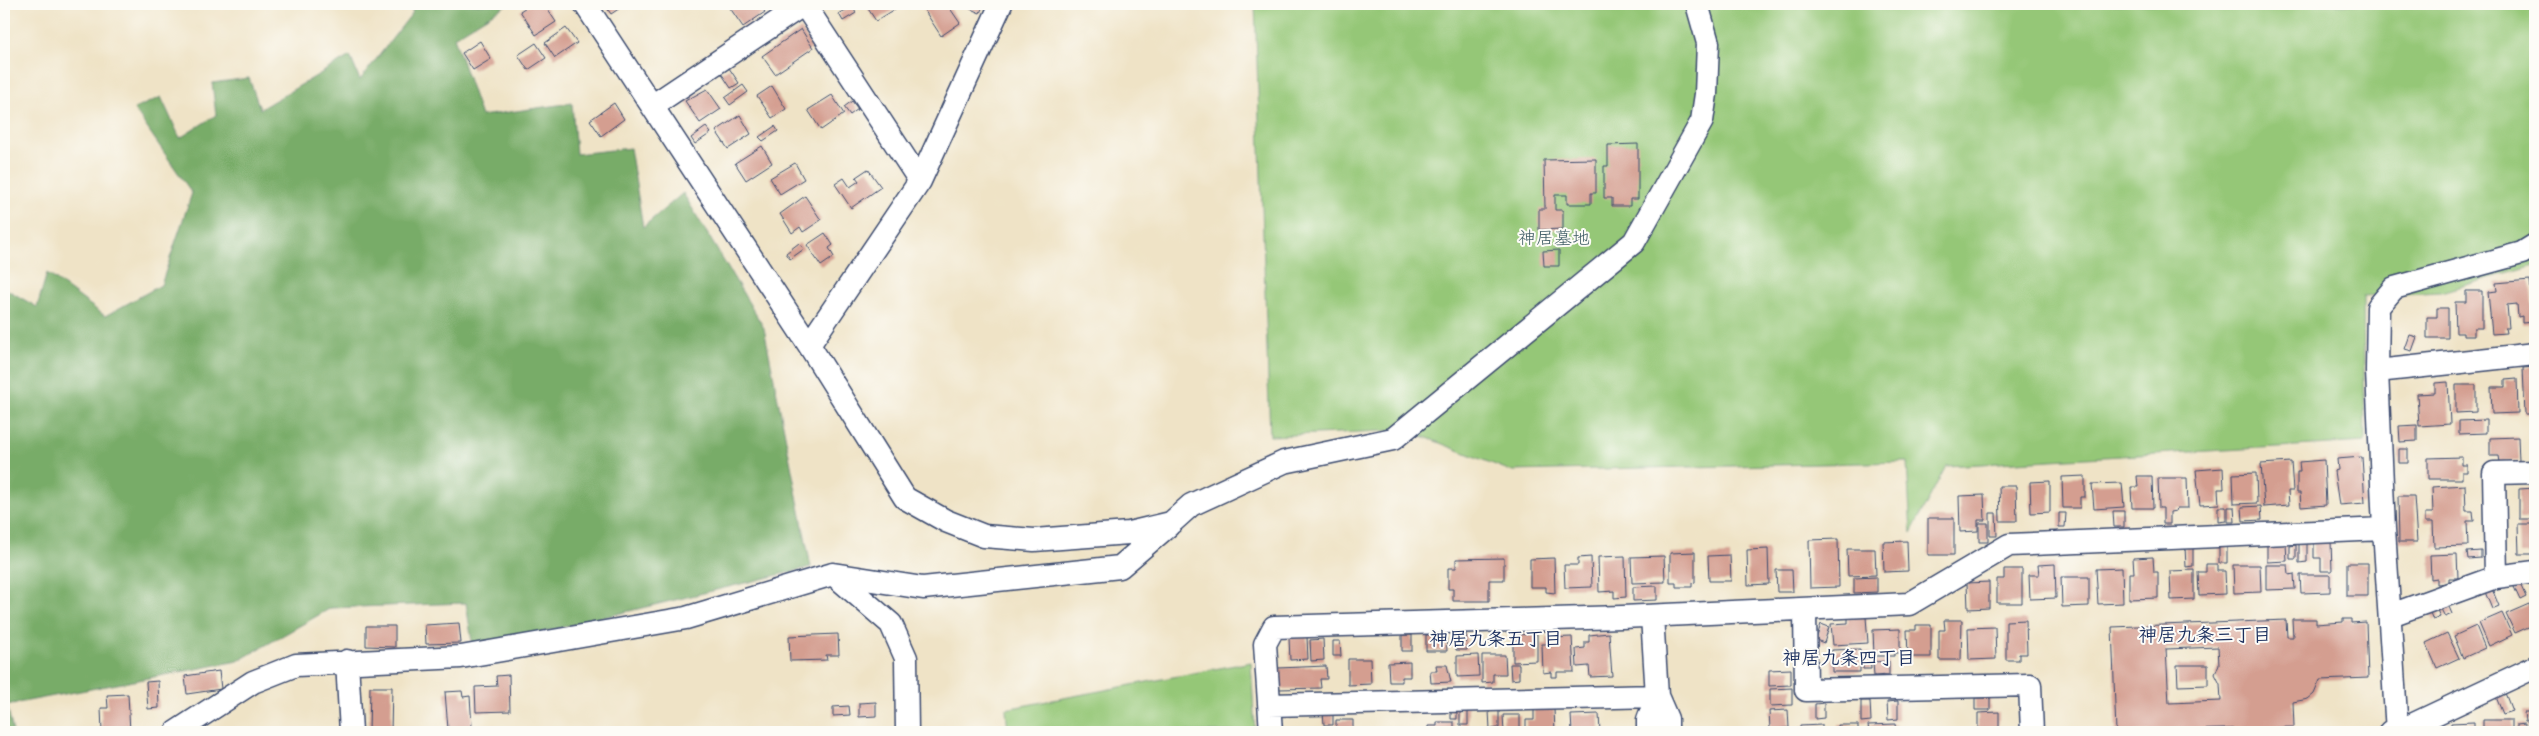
<svg xmlns="http://www.w3.org/2000/svg" width="2539" height="736" font-family="'Patrick Hand','Klee One',sans-serif">
	<style>
		.green { fill: #95c777; stroke: #587b6a }
		.forest { fill: #78ac68; stroke: #4a6e63 }
		.building { fill: #d49e90; fill-rule: evenodd }
		.lines { fill: none; stroke-linecap: round; stroke-linejoin: round }
		.street-casing { stroke: #3b4a6e; stroke-width: 25 }
		.street { stroke: #fff; stroke-width: 22 }
		.labels { text-anchor: middle; dominant-baseline: central; stroke-width: 4; stroke-linejoin: round; paint-order: stroke }
		.park-label { font-size: 18px; fill: #405d66; stroke: #fdfcf7 }
		.neighbourhood-label { font-size: 19px; font-weight: bold; fill: #1b2f5e; stroke: #fdfcf7 }
	</style>
	<rect width="100%" height="100%" fill="#fdfcf7"/>
	<filter id="ink" filterUnits="userSpaceOnUse"><feTurbulence type="fractalNoise" baseFrequency=".02" numOctaves="2"/><feDisplacementMap in="SourceGraphic" scale="10" xChannelSelector="R" yChannelSelector="G"/><feConvolveMatrix kernelMatrix="1 2 1 2 8 2 1 2 1" color-interpolation-filters="sRGB"/></filter>
	<filter id="wash" filterUnits="userSpaceOnUse"><feTurbulence type="fractalNoise" baseFrequency=".0096" numOctaves="4" result="noise"/><feDisplacementMap in="SourceGraphic" scale="20" xChannelSelector="R" yChannelSelector="G"/><feGaussianBlur stdDeviation="1.12" result="paint"/><feColorMatrix in="noise" values="0 0 0 0 0 0 0 0 0 0 0 0 0 0 0 0 0 1.4 0 .05"/><feComposite in="paint" operator="in"/></filter>
	<g filter="url(#wash)">
		<rect width="100%" height="100%" fill="#efe3c6"/>
		<!-- green -->
		<path class="green" d="M 1255,4 L 2535,4 L 2535,265 L 2441,292 L 2363,296 L 2365,442 L 1946,466 L 1911,533 L 1907,462 L 1511,471 L 1407,430 L 1270,436 Z
			M 1251,662 L 1255,732 L 1008,732 L 1006,709 Z"/>
		<!-- forest -->
		<path class="forest" d="M 406,4 L 505,4 L 506,5 L 454,37 L 481,116 L 572,103 L 576,154 L 630,148 L 643,227 L 683,193 L 764,328 L 811,567 L 473,649 L 466,603 L 331,608 L 238,661 L 7,705 L 13,732 L 4,732 L 4,288 L 37,307 L 47,273 L 105,316 L 161,285 L 192,193 L 134,109 L 161,97 L 180,138 L 216,115 L 212,83 L 249,78 L 260,109 L 350,56 L 360,80 L 413,12 Z"/>
		<g id="blocks">
			<!-- building -->
			<path class="building" d="M 531,4 L 544,4 L 556,22 L 536,35 L 520,11 Z
				M 604,4 L 626,4 L 611,14 Z
				M 737,4 L 759,4 L 765,12 L 743,27 L 730,8 Z
				M 865,4 L 894,4 L 897,8 L 876,21 Z
				M 922,4 L 947,4 L 960,23 L 941,36 L 921,5 Z
				M 967,4 L 984,4 L 980,13 L 966,7 Z
				M 852,6 L 856,13 L 843,21 L 839,14 Z
				M 566,28 L 577,43 L 555,58 L 545,43 Z
				M 801,29 L 813,48 L 775,74 L 762,56 Z
				M 480,41 L 491,59 L 473,70 L 462,53 Z
				M 536,43 L 546,58 L 528,70 L 518,55 Z
				M 729,68 L 739,83 L 731,88 L 721,73 Z
				M 743,85 L 748,92 L 730,105 L 725,98 Z
				M 772,86 L 786,109 L 772,118 L 757,96 Z
				M 707,89 L 721,109 L 700,123 L 685,101 Z
				M 832,95 L 844,114 L 821,130 L 808,110 Z
				M 852,101 L 858,109 L 850,115 L 844,107 Z
				M 614,103 L 624,119 L 601,136 L 590,120 Z
				M 740,115 L 751,134 L 728,149 L 716,131 Z
				M 775,126 L 778,131 L 763,141 L 759,137 Z
				M 706,127 L 711,133 L 695,144 L 691,138 Z
				M 1638,144 L 1638,199 L 1630,199 L 1630,206 L 1612,206 L 1612,198 L 1604,198 L 1604,166 L 1608,166 L 1608,145 Z
				M 762,146 L 772,163 L 746,180 L 735,163 Z
				M 1596,159 L 1596,193 L 1591,193 L 1591,204 L 1567,204 L 1567,195 L 1555,195 L 1555,210 L 1563,210 L 1563,229 L 1539,230 L 1539,209 L 1545,209 L 1544,160 Z
				M 795,163 L 804,179 L 780,194 L 770,178 Z
				M 868,169 L 881,187 L 851,208 L 835,184 L 844,178 L 850,187 L 859,181 L 856,177 Z
				M 805,196 L 821,220 L 803,232 L 800,227 L 792,233 L 780,214 Z
				M 825,233 L 833,245 L 829,248 L 834,257 L 821,266 L 807,245 Z
				M 799,243 L 804,249 L 790,259 L 786,253 Z
				M 1559,250 L 1559,266 L 1544,266 L 1543,251 Z
				M 2530,280 L 2534,322 L 2522,323 L 2522,316 L 2518,317 L 2517,304 L 2507,305 L 2509,328 L 2505,328 L 2506,333 L 2492,334 L 2488,292 L 2497,291 L 2496,283 Z
				M 2466,291 L 2482,291 L 2482,328 L 2474,328 L 2474,336 L 2463,336 L 2463,333 L 2456,333 L 2455,302 L 2466,302 Z
				M 2437,308 L 2448,308 L 2448,338 L 2427,338 L 2427,317 L 2437,317 Z
				M 2410,335 L 2417,337 L 2412,351 L 2405,349 Z
				M 2535,367 L 2535,414 L 2525,414 L 2523,368 Z
				M 2517,379 L 2518,413 L 2492,414 L 2491,387 L 2505,387 L 2505,380 Z
				M 2448,382 L 2450,424 L 2419,426 L 2417,394 L 2435,393 L 2435,383 Z
				M 2456,385 L 2476,385 L 2476,412 L 2456,413 Z
				M 2486,420 L 2486,433 L 2459,434 L 2459,421 Z
				M 2417,425 L 2417,441 L 2400,442 L 2399,426 Z
				M 2531,432 L 2535,432 L 2535,453 L 2531,453 Z
				M 2518,437 L 2519,461 L 2499,462 L 2498,456 L 2490,456 L 2490,438 Z
				M 2399,449 L 2408,449 L 2408,463 L 2399,463 Z
				M 2362,457 L 2365,503 L 2339,505 L 2334,471 L 2338,470 L 2337,459 Z
				M 2462,457 L 2462,465 L 2467,465 L 2467,472 L 2462,472 L 2462,479 L 2428,479 L 2428,458 Z
				M 2324,460 L 2326,505 L 2301,507 L 2300,493 L 2297,493 L 2297,472 L 2300,472 L 2299,462 Z
				M 2291,462 L 2293,491 L 2288,491 L 2289,505 L 2264,507 L 2261,464 Z
				M 2223,468 L 2224,489 L 2218,489 L 2219,504 L 2200,505 L 2196,470 Z
				M 2256,473 L 2257,503 L 2234,504 L 2233,474 Z
				M 2085,476 L 2085,497 L 2080,497 L 2080,508 L 2063,508 L 2062,477 Z
				M 2137,476 L 2152,476 L 2153,508 L 2132,508 L 2131,487 L 2138,487 Z
				M 2158,478 L 2187,478 L 2188,508 L 2177,508 L 2176,511 L 2170,512 L 2170,524 L 2163,524 L 2163,508 L 2159,508 Z
				M 2050,481 L 2050,512 L 2031,513 L 2030,482 Z
				M 2122,483 L 2124,507 L 2094,509 L 2092,484 Z
				M 2465,485 L 2466,511 L 2473,511 L 2474,521 L 2467,521 L 2468,546 L 2434,547 L 2433,522 L 2425,522 L 2425,513 L 2433,513 L 2432,487 Z
				M 1999,486 L 2016,486 L 2017,521 L 2000,521 Z
				M 2535,488 L 2535,519 L 2519,519 L 2519,489 Z
				M 1984,495 L 1985,520 L 1978,520 L 1978,531 L 1960,532 L 1959,496 Z
				M 2398,496 L 2414,496 L 2417,542 L 2399,542 Z
				M 2261,506 L 2262,520 L 2243,521 L 2242,507 Z
				M 2218,507 L 2226,507 L 2226,521 L 2218,522 Z
				M 2228,507 L 2234,507 L 2235,522 L 2228,522 Z
				M 2113,511 L 2124,511 L 2124,527 L 2114,527 Z
				M 1990,513 L 1996,513 L 1997,536 L 1990,536 Z
				M 2059,513 L 2066,513 L 2065,527 L 2059,527 Z
				M 1928,518 L 1954,518 L 1954,555 L 1928,555 Z
				M 1979,523 L 1988,523 L 1988,542 L 1979,542 Z
				M 2518,524 L 2535,524 L 2535,554 L 2519,554 Z
				M 1838,539 L 1839,587 L 1810,588 L 1809,540 Z
				M 1907,541 L 1908,571 L 1884,572 L 1883,542 Z
				M 2314,541 L 2331,541 L 2332,571 L 2321,571 L 2321,558 L 2314,558 Z
				M 2299,543 L 2307,543 L 2307,562 L 2299,563 Z
				M 2219,544 L 2227,544 L 2227,563 L 2219,563 Z
				M 2267,544 L 2286,544 L 2287,561 L 2267,562 Z
				M 2296,545 L 2296,559 L 2290,559 L 2290,546 Z
				M 2185,547 L 2193,547 L 2193,566 L 2186,567 Z
				M 1768,549 L 1769,584 L 1748,585 L 1747,550 Z
				M 1847,549 L 1875,549 L 1876,575 L 1848,576 Z
				M 2481,551 L 2481,558 L 2468,559 L 2467,552 Z
				M 1695,552 L 1695,582 L 1692,583 L 1692,587 L 1676,587 L 1676,583 L 1670,583 L 1670,553 Z
				M 2457,554 L 2458,578 L 2449,578 L 2449,583 L 2437,584 L 2437,578 L 2431,579 L 2430,555 Z
				M 1730,555 L 1731,581 L 1709,581 L 1708,556 Z
				M 1625,556 L 1626,597 L 1614,598 L 1614,591 L 1599,592 L 1598,557 Z
				M 1664,556 L 1665,582 L 1632,583 L 1631,557 Z
				M 1591,557 L 1592,587 L 1565,588 L 1564,565 L 1578,565 L 1578,558 Z
				M 2153,557 L 2154,572 L 2158,572 L 2158,598 L 2129,599 L 2129,573 L 2134,573 L 2133,558 Z
				M 1504,558 L 1504,580 L 1489,580 L 1489,601 L 1453,601 L 1453,589 L 1448,589 L 1448,568 L 1456,568 L 1456,559 Z
				M 1554,558 L 1555,593 L 1546,592 L 1546,587 L 1530,587 L 1530,559 Z
				M 2347,563 L 2368,563 L 2368,596 L 2347,596 Z
				M 2055,564 L 2056,598 L 2030,599 L 2029,575 L 2039,575 L 2038,565 Z
				M 2206,564 L 2217,564 L 2217,571 L 2225,571 L 2226,594 L 2199,595 L 2198,572 L 2206,572 Z
				M 2233,565 L 2260,565 L 2261,592 L 2234,593 Z
				M 2266,565 L 2288,565 L 2289,575 L 2294,574 L 2295,589 L 2266,590 Z
				M 2122,568 L 2123,603 L 2098,604 L 2096,569 Z
				M 2004,569 L 2022,569 L 2022,603 L 1997,603 L 1997,579 L 2004,579 Z
				M 1776,570 L 1792,570 L 1793,592 L 1777,592 Z
				M 2194,570 L 2194,599 L 2171,600 L 2170,571 Z
				M 2300,575 L 2330,575 L 2330,592 L 2301,593 Z
				M 1877,577 L 1877,592 L 1854,593 L 1854,578 Z
				M 2061,577 L 2089,577 L 2089,606 L 2062,607 Z
				M 1989,582 L 1989,608 L 1968,609 L 1967,583 Z
				M 2520,584 L 2526,597 L 2520,600 L 2514,587 Z
				M 1657,586 L 1657,600 L 1633,601 L 1633,587 Z
				M 2492,589 L 2499,606 L 2492,609 L 2485,592 Z
				M 2447,602 L 2452,614 L 2445,617 L 2439,605 Z
				M 2529,604 L 2535,617 L 2535,624 L 2515,633 L 2506,614 Z
				M 2435,605 L 2440,617 L 2433,620 L 2428,608 Z
				M 2502,613 L 2512,635 L 2489,646 L 2479,623 Z
				M 1866,617 L 1868,643 L 1833,645 L 1831,624 L 1848,623 L 1848,618 Z
				M 2292,619 L 2316,619 L 2316,624 L 2343,622 L 2343,619 L 2351,619 L 2351,623 L 2366,622 L 2368,678 L 2320,680 L 2314,694 L 2308,699 L 2293,702 L 2294,727 L 2116,732 L 2112,627 L 2286,620 L 2287,637 L 2293,637 ZM 2218,647 L 2219,664 L 2215,674 L 2220,684 L 2221,701 L 2169,703 L 2166,649 Z
				M 1944,620 L 1962,620 L 1961,660 L 1939,660 L 1939,630 L 1945,630 Z
				M 2026,620 L 2027,654 L 2019,654 L 2019,660 L 2006,660 L 2006,621 Z
				M 459,623 L 461,643 L 426,644 L 425,625 Z
				M 1821,624 L 1829,627 L 1824,643 L 1816,640 Z
				M 1916,625 L 1931,625 L 1931,657 L 1908,657 L 1907,630 L 1916,630 Z
				M 366,626 L 395,626 L 395,647 L 366,646 Z
				M 2476,626 L 2485,648 L 2463,658 L 2454,636 Z
				M 1995,627 L 1996,659 L 1969,660 L 1968,628 Z
				M 1900,629 L 1900,653 L 1894,653 L 1894,656 L 1874,656 L 1873,630 Z
				M 1609,633 L 1612,676 L 1590,677 L 1589,666 L 1577,667 L 1576,649 L 1585,648 L 1585,642 L 1589,642 L 1589,635 Z
				M 2447,633 L 2459,658 L 2437,668 L 2426,643 Z
				M 838,634 L 839,655 L 826,655 L 827,660 L 790,661 L 789,636 Z
				M 1446,634 L 1447,651 L 1426,651 L 1426,635 Z
				M 1466,634 L 1467,650 L 1456,650 L 1456,635 Z
				M 1537,634 L 1537,661 L 1513,662 L 1513,635 Z
				M 1402,635 L 1412,635 L 1412,651 L 1402,651 Z
				M 1307,637 L 1308,659 L 1290,660 L 1289,638 Z
				M 1572,637 L 1574,672 L 1557,672 L 1557,677 L 1551,677 L 1551,672 L 1543,673 L 1542,644 L 1547,644 L 1547,638 Z
				M 1323,639 L 1324,660 L 1311,661 L 1310,640 Z
				M 1333,641 L 1340,641 L 1341,656 L 1333,656 Z
				M 1860,649 L 1860,672 L 1832,672 L 1832,650 Z
				M 1863,652 L 1870,652 L 1871,669 L 1863,669 Z
				M 1478,655 L 1479,676 L 1457,677 L 1457,656 Z
				M 1482,655 L 1505,655 L 1506,674 L 1493,674 L 1493,682 L 1482,683 Z
				M 1348,659 L 1370,659 L 1371,684 L 1348,685 Z
				M 1889,661 L 1889,675 L 1874,676 L 1873,662 Z
				M 1410,662 L 1410,677 L 1402,677 L 1402,682 L 1389,682 L 1388,663 Z
				M 1510,664 L 1519,664 L 1519,679 L 1511,680 Z
				M 1436,665 L 1447,665 L 1451,682 L 1431,683 L 1430,671 L 1437,671 Z
				M 2177,665 L 2208,665 L 2208,685 L 2178,686 Z
				M 1326,666 L 1327,679 L 1320,679 L 1321,688 L 1279,689 L 1278,668 Z
				M 1791,669 L 1791,685 L 1769,686 L 1769,670 Z
				M 219,671 L 221,689 L 187,694 L 185,676 Z
				M 509,675 L 510,711 L 476,712 L 475,687 L 497,686 L 496,676 Z
				M 158,681 L 159,708 L 148,709 L 146,682 Z
				M 370,687 L 392,687 L 391,732 L 369,732 Z
				M 1792,688 L 1792,705 L 1770,706 L 1770,689 Z
				M 462,691 L 463,697 L 470,696 L 472,727 L 448,729 L 445,692 Z
				M 2505,693 L 2512,711 L 2503,714 L 2496,697 Z
				M 128,694 L 130,732 L 102,732 L 101,708 L 108,708 L 107,695 Z
				M 1975,698 L 1990,698 L 1990,710 L 1975,710 Z
				M 1861,701 L 1870,701 L 1871,721 L 1861,722 Z
				M 1898,701 L 1898,719 L 1888,720 L 1887,702 Z
				M 876,702 L 876,716 L 859,717 L 859,703 Z
				M 1824,703 L 1824,718 L 1815,719 L 1815,704 Z
				M 1534,705 L 1554,709 L 1555,732 L 1526,732 L 1526,720 L 1534,720 Z
				M 849,706 L 850,715 L 833,716 L 833,707 Z
				M 1451,706 L 1457,706 L 1457,719 L 1451,719 Z
				M 1460,706 L 1468,706 L 1468,725 L 1460,725 Z
				M 1788,710 L 1789,728 L 1770,729 L 1769,711 Z
				M 1323,711 L 1333,711 L 1333,725 L 1324,725 Z
				M 1489,711 L 1499,711 L 1499,728 L 1490,729 Z
				M 1999,712 L 1999,728 L 2004,728 L 2004,732 L 1966,732 L 1978,730 L 1978,713 Z
				M 2524,712 L 2535,712 L 2535,720 L 2525,721 Z
				M 1599,714 L 1600,732 L 1572,732 L 1571,715 Z
				M 1503,715 L 1520,715 L 1520,732 L 1504,732 Z
				M 1336,720 L 1353,720 L 1353,732 L 1336,732 Z
				M 2483,720 L 2512,720 L 2512,732 L 2483,732 Z
				M 1437,722 L 1454,722 L 1454,732 L 1428,732 L 1428,726 L 1437,726 Z
				M 2474,722 L 2474,732 L 2447,732 L 2447,729 L 2451,729 L 2451,723 Z
				M 2525,723 L 2525,732 L 2517,732 L 2517,724 Z
				M 1895,724 L 1896,732 L 1869,732 L 1868,725 Z
				M 2528,724 L 2535,724 L 2535,732 L 2528,732 Z
				M 1822,725 L 1822,732 L 1800,732 L 1800,726 Z
				M 1838,725 L 1858,725 L 1858,732 L 1838,732 Z
				M 1321,729 L 1321,732 L 1300,732 L 1300,730 Z"/>
		</g>
	</g>
	<g filter="url(#ink)">
		<use href="#blocks" fill-opacity="0" stroke="#3b4a6e" stroke-width="1"/>
		<g class="lines">
			<!-- street casing -->
			<g class="street-casing">
				<path id="street" d="M 585,4 L 809,345 L 905,498 L 946,521 L 984,536 L 1034,540 L 1129,533 L 1171,523 L 1191,505 L 1284,462 L 1393,439 L 1634,242 L 1702,121 L 1706,94 L 1708,43 L 1697,4
					M 804,4 L 920,181
					M 652,106 L 804,4
					M 809,345 L 920,181 L 1001,4
					M 2377,371 L 2535,354
					M 833,574 L 891,624 L 906,658 L 907,732
					M 2496,577 L 2494,473 L 2535,472
					M 1805,610 L 1806,690 L 2030,685 L 2032,732
					M 2391,615 L 2496,577 L 2535,572
					M 1652,616 L 1657,696 L 1667,719 L 1667,732
					M 347,661 L 351,732
					M 1270,705 L 1657,696
					M 176,732 L 253,682 L 296,665 L 461,657 L 686,618 L 833,574 L 923,588 L 1120,567 L 1168,526
					M 1271,732 L 1265,644 L 1274,627 L 1622,617 L 1909,604 L 2009,545 L 2384,529
					M 1648,732 L 1648,720 L 1657,696
					M 2390,732 L 2397,732 L 2535,667
					M 2397,732 L 2384,529 L 2377,371 L 2378,307 L 2394,288 L 2522,253 L 2535,245"/>
			</g>
			<!-- street -->
			<use href="#street" class="street"/>
		</g>
	</g>
	<g class="labels">
		<!-- park labels -->
		<g class="park-label">
			<text x="1554" y="237">神居墓地</text>
		</g>
		<!-- neighbourhood labels -->
		<g class="neighbourhood-label">
			<text x="2205" y="634">神居九条三丁目</text>
			<text x="1496" y="638">神居九条五丁目</text>
			<text x="1849" y="657">神居九条四丁目</text>
		</g>
	</g>
	<!-- margin -->
	<rect width="2539" height="736" fill="none" stroke="#fdfcf7" stroke-width="20"/>
</svg>
